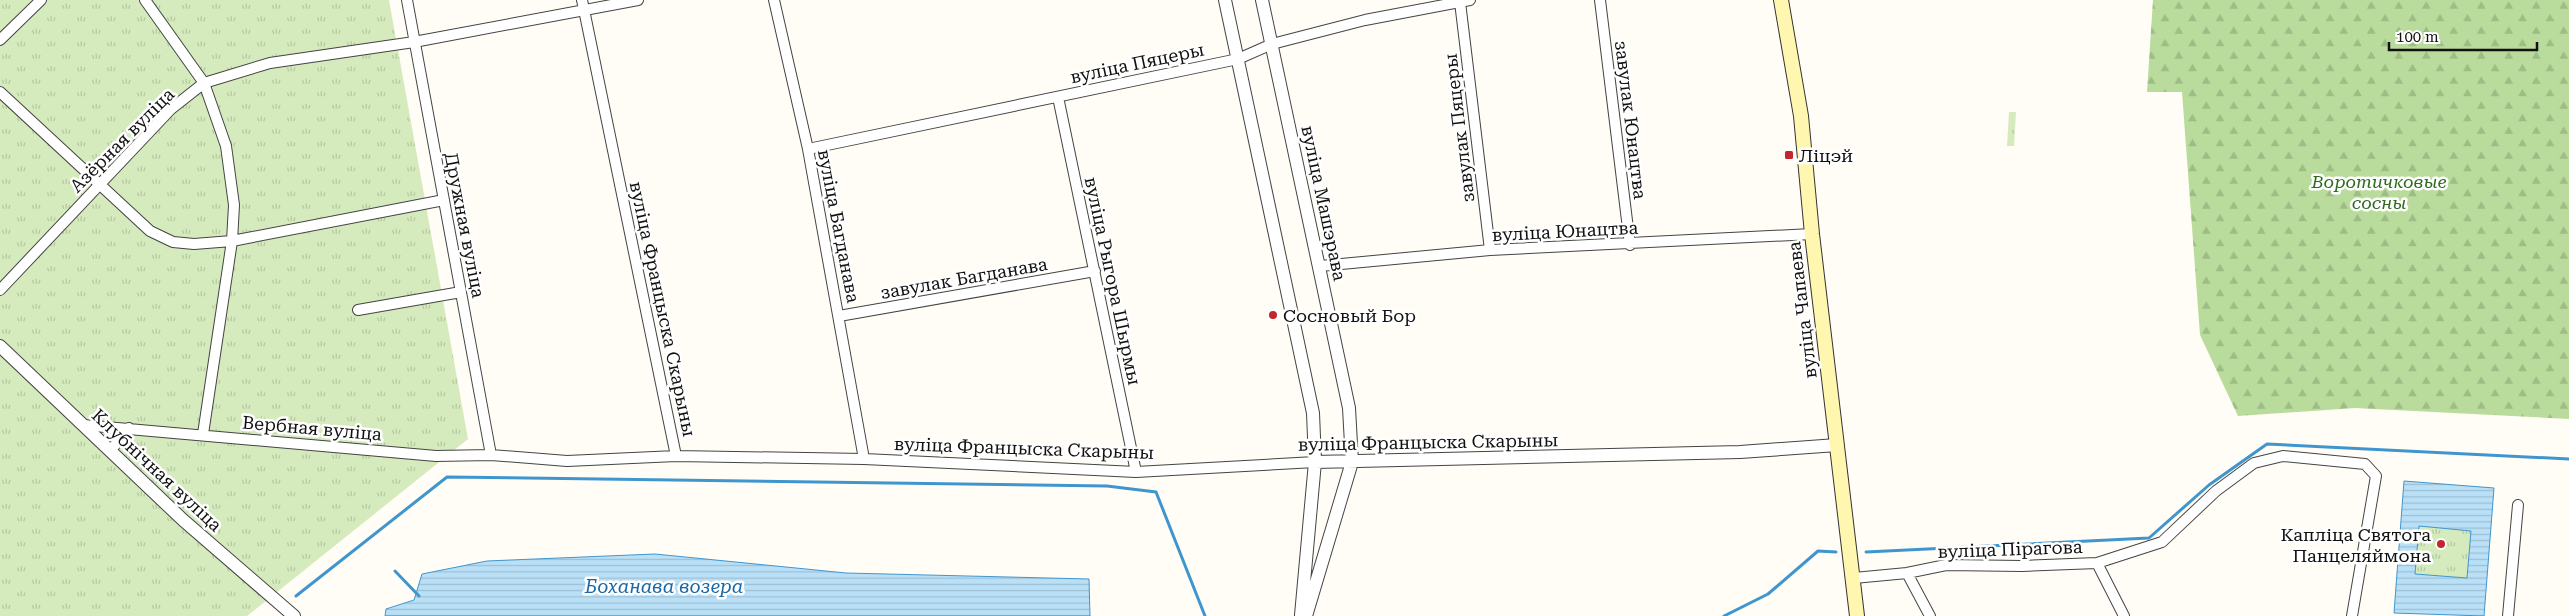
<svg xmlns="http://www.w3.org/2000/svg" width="2569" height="616" font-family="'Roboto Serif',serif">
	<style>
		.grass { fill: url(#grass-tufts) }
		.forest { fill: url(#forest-firs) }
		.water { fill: url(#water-rules); stroke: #3f96cf; fill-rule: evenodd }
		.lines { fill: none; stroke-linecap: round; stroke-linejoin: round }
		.stream { stroke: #3f96cf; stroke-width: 3 }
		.minor-casing { stroke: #444; stroke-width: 12 }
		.tertiary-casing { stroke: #444; stroke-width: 14 }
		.secondary-casing { stroke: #333; stroke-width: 16 }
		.minor { stroke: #fff; stroke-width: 10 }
		.tertiary { stroke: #fff; stroke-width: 12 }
		.secondary { stroke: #fff6b0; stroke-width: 14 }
		.poi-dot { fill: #c4262e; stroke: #fff; stroke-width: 2 }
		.labels { text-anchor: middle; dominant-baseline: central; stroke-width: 5; stroke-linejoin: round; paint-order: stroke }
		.street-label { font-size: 18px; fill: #111; stroke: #fff }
		.poi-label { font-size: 18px; fill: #111; stroke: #fff; text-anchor: start }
		.park-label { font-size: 18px; font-style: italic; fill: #2f6b1f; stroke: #fff }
		.water-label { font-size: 19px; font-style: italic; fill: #1768a6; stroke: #fff }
	</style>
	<defs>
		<pattern id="grass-tufts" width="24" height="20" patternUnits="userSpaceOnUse" patternTransform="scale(1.25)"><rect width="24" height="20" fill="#d5ebbd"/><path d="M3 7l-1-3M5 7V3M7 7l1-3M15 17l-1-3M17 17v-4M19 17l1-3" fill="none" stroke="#b6c8a1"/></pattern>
		<pattern id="forest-firs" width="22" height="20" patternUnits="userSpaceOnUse" patternTransform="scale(1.25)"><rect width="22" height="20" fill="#b9dc9c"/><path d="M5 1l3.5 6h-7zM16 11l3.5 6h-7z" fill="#9ebc85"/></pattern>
		<pattern id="water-rules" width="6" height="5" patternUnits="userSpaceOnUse" patternTransform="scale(1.25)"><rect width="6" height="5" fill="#b9e0f7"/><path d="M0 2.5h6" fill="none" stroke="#9ebfd3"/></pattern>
	</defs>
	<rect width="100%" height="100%" fill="#fffdf5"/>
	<!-- grass -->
	<path class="grass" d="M 0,0 L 389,0 L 468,439 L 247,616 L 0,616 Z
		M 2009,112 L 2016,112 L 2014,146 L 2007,146 Z
		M 2418,526 L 2471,531 L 2467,578 L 2415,574 Z"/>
	<!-- forest -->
	<path class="forest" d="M 2153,0 L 2569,0 L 2569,419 L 2355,408 L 2238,416 L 2200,335 L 2182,92 L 2147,92 Z"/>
	<!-- water -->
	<path class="water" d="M 2404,481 L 2494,488 L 2484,616 L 2394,613 ZM 2419,526 L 2471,531 L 2467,578 L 2415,574 Z
		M 655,554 L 846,573 L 1089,579 L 1090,616 L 385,616 L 386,609 L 414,600 L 422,574 L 487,561 Z"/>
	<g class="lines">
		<!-- stream -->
		<path class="stream" d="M 1866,552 L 2149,538 L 2209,485 L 2267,444 L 2569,459
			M 395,571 L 419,596
			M 296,596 L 447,477 L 1107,486 L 1156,492 L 1205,616
			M 1724,616 L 1768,594 L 1818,551 L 1836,552"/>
		<!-- minor casing -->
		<g class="minor-casing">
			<path id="minor" d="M 145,0 L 204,83 L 226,146 L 234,205 L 232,241 L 203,434
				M 407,0 L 491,455
				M 582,0 L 676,456 L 864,459 L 1136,472 L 1315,462
				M 774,0 L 808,149 L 864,459
				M 1600,0 L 1630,245
				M 1460,2 L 1490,250
				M 0,40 L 41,0
				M 0,92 L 150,231 L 173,242 L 194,244 L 232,241 L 444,200
				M 1058,97 L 1136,472
				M 808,149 L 1238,59 L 1272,44 L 1365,20 L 1470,0
				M 1320,266 L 1490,250 L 1812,234
				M 0,290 L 171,109 L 204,83 L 270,63 L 414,42 L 638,0
				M 358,310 L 461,292
				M 839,316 L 1095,271
				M 83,425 L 436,456 L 491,455 L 567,461 L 676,456
				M 110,451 L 129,428
				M 2097,563 L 2124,616
				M 1907,573 L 1946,565 L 2022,566 L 2097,563 L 2162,542 L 2216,491 L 2254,463 L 2283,456 L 2365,464 L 2376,476 L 2352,616
				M 1854,578 L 1907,573 L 1930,616
				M 2508,616 L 2518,505"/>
		</g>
		<!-- tertiary casing -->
		<g class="tertiary-casing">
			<path id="tertiary" d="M 1225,0 L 1313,413 L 1315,462 L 1301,615
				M 1262,0 L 1349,408 L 1352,462 L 1306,616
				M 0,346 L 183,520 L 294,616
				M 1315,462 L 1740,452 L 1837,445"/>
		</g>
		<!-- secondary casing -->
		<g class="secondary-casing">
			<path id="secondary" d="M 1781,0 L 1801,116 L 1812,234 L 1857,616"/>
		</g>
		<!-- minor -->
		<use href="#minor" class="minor"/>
		<!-- tertiary -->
		<use href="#tertiary" class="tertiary"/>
		<!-- secondary -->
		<use href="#secondary" class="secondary"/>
	</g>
	<!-- markers -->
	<g class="poi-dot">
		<rect x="1784" y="150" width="10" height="10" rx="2.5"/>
		<circle cx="1273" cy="315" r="5"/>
		<circle cx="2441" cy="544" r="5"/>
	</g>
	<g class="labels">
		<!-- street labels -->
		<g class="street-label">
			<text transform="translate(1137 63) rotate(-12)">вуліца Пяцеры</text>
			<text transform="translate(1631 120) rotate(83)">завулак Юнацтва</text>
			<text transform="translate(1459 128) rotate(-97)">завулак Пяцеры</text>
			<text transform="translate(122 140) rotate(-45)">Азёрная вуліца</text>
			<text transform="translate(1324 203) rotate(78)">вуліца Машэрава</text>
			<text transform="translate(465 225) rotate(79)">Дружная вуліца</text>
			<text transform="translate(839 226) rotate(79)">вуліца Багданава</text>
			<text transform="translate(1565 231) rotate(-3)">вуліца Юнацтва</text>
			<text transform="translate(964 278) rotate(-10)">завулак Багданава</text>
			<text transform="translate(1113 281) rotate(78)">вуліца Рыгора Шырмы</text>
			<text transform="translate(663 309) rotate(78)">вуліца Францыска Скарыны</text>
			<text transform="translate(1802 310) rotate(-97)">вуліца Чапаева</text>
			<text transform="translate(312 428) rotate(5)">Вербная вуліца</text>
			<text transform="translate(1428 442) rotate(-1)">вуліца Францыска Скарыны</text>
			<text transform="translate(1024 448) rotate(2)">вуліца Францыска Скарыны</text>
			<text transform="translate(157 470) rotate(43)">Клубнічная вуліца</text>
			<text transform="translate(2010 549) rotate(-2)">вуліца Пірагова</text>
		</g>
		<!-- poi labels -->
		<g class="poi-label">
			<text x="1799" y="155">Ліцэй</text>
			<text x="1283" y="315">Сосновый Бор</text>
			<text x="2431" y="534" text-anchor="end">Капліца Святога<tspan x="2431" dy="21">Панцеляймона</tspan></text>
		</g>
		<!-- park labels -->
		<g class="park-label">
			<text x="2379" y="181">Воротичковые<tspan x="2379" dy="21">сосны</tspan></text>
		</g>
		<!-- water labels -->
		<g class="water-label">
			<text x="664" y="586">Боханава возера</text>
		</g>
	</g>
	<!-- scale -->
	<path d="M2389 42v8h148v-8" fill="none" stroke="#111111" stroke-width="2.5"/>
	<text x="2396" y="42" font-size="15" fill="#111111" stroke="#ffffff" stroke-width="4" paint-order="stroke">100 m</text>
</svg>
